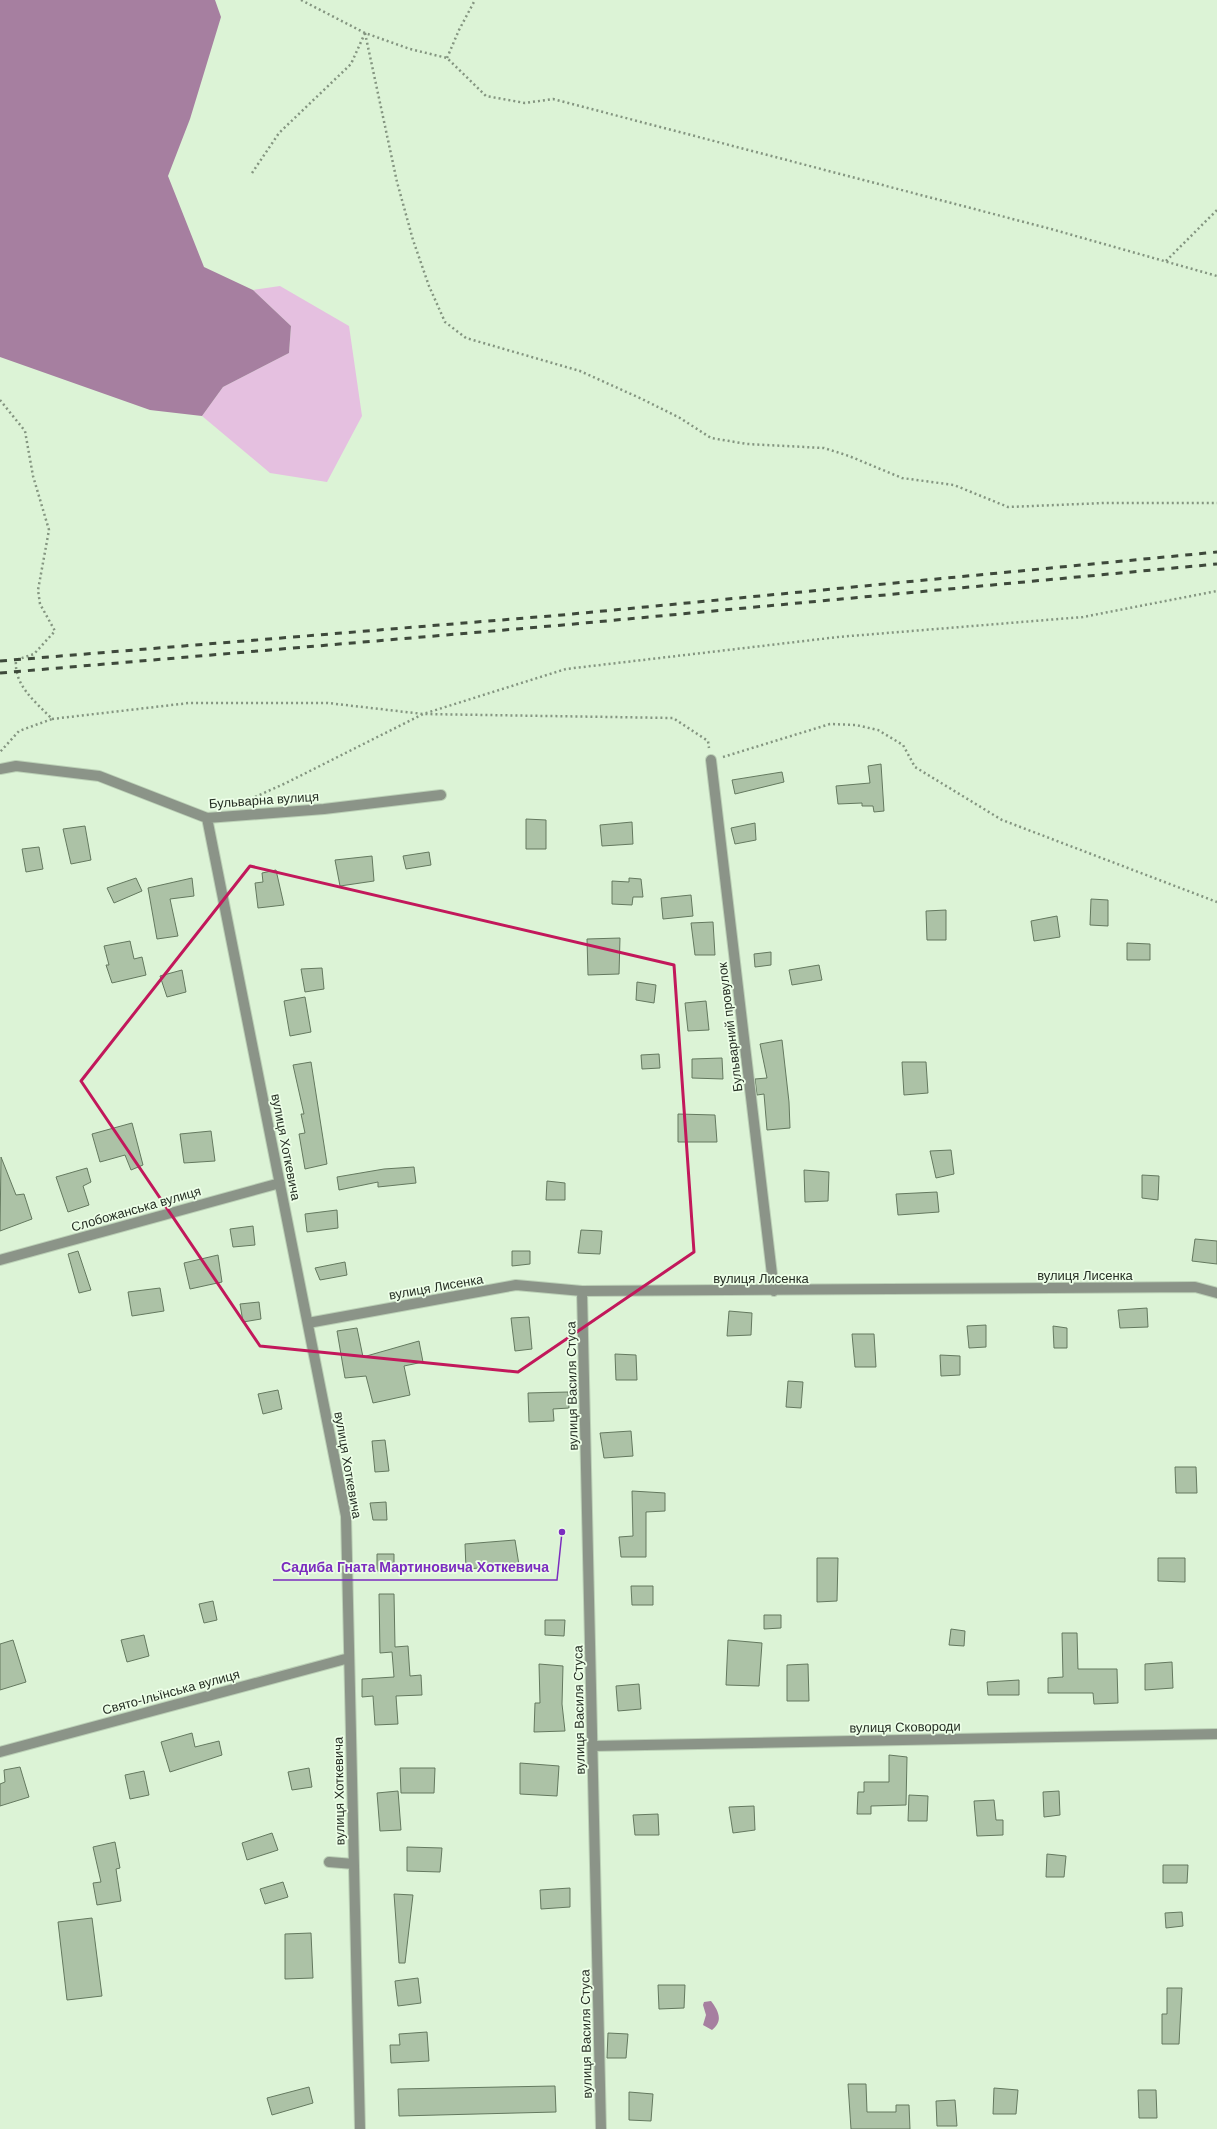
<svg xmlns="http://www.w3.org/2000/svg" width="1217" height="2129" font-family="Helvetica,sans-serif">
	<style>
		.green { fill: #e5c0e0 }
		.water { fill: #a67fa0 }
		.building { fill: #acc2a6; stroke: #64795f }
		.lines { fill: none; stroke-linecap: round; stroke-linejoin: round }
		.minor-casing { stroke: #bbd0b6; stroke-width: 12 }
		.path { stroke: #849580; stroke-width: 2.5; stroke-dasharray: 2 3; stroke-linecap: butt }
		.minor { stroke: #8b9488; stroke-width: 10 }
		.rail { stroke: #3e493b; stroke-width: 3; stroke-dasharray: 7 7; stroke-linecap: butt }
		.marked { fill: none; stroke: #c2185b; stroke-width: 3; stroke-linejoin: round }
		.labels { text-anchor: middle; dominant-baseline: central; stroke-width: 3.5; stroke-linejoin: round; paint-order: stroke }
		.street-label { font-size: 13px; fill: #262f24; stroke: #ecfee7 }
		.leader { fill: none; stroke: #7b2cbf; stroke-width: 1.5 }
		.callout-dot { fill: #7b2cbf; stroke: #ecfee7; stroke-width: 1.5 }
		.callout-label { font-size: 14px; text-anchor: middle; font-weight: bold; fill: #7b2cbf; stroke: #ecfee7; stroke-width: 3.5; stroke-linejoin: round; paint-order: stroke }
	</style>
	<rect width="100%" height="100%" fill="#dcf3d6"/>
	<!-- green -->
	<path class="green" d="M 280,286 L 349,326 L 362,416 L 327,482 L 270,473 L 202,416 L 223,387 L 289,353 L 291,326 L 253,290 Z"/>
	<!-- water -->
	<path class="water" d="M 0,0 L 215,0 L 221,17 L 190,119 L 168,176 L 204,267 L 253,290 L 291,326 L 289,353 L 223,387 L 202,416 L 150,410 L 0,357 Z
		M 711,2001 C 718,2010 724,2021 712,2030 L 703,2025 L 706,2015 L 703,2005 L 704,2002 Z"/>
	<!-- building -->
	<path class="building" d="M 881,764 L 884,811 L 874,812 L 873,806 L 862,806 L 862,803 L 838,804 L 836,786 L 870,783 L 868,766 Z
		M 782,772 L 784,782 L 735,794 L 732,780 Z
		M 526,819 L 546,820 L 546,849 L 526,849 Z
		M 632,822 L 633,844 L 602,846 L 600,825 Z
		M 755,823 L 756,840 L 735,844 L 731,828 Z
		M 85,826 L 91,860 L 71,864 L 63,829 Z
		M 39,847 L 43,869 L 26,872 L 22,849 Z
		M 429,852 L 431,865 L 406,869 L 403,856 Z
		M 372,856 L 374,881 L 340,886 L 335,860 Z
		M 276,870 L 284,905 L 258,908 L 255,883 L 263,882 L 262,873 Z
		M 136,878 L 142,891 L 114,903 L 107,888 Z
		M 192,878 L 194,896 L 170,899 L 178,936 L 157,939 L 148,888 Z
		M 629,878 L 641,879 L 643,897 L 633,897 L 632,905 L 612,904 L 612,881 L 629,882 Z
		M 691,895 L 693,916 L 663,919 L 661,898 Z
		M 1091,899 L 1108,900 L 1108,926 L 1090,925 Z
		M 946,910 L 946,940 L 927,940 L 926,911 Z
		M 1057,916 L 1060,937 L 1034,941 L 1031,921 Z
		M 713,922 L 715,955 L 695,955 L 691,923 Z
		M 620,938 L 619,974 L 588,975 L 587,939 Z
		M 130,941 L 134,959 L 142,957 L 146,975 L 112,983 L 106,965 L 109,965 L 104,946 Z
		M 1127,943 L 1150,944 L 1150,960 L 1127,960 Z
		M 771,952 L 771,965 L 755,967 L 754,954 Z
		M 819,965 L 822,980 L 792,985 L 789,970 Z
		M 322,968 L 324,989 L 305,992 L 301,969 Z
		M 182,970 L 186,992 L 167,997 L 160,976 Z
		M 637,982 L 656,985 L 654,1003 L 636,1000 Z
		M 305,997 L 311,1032 L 290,1036 L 284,1001 Z
		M 706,1001 L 709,1030 L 688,1031 L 685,1003 Z
		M 782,1040 L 789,1102 L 790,1128 L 767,1130 L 764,1094 L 757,1095 L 755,1079 L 767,1078 L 760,1044 Z
		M 659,1054 L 660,1068 L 642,1069 L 641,1055 Z
		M 722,1058 L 723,1079 L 692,1078 L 692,1059 Z
		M 311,1062 L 327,1164 L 305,1169 L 299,1134 L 305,1133 L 301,1114 L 304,1114 L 293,1065 Z
		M 902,1062 L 926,1062 L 928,1093 L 904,1095 Z
		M 678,1114 L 715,1115 L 717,1142 L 678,1142 Z
		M 132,1123 L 143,1165 L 131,1170 L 125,1155 L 100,1162 L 92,1134 Z
		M 211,1131 L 215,1161 L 184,1163 L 180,1134 Z
		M 951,1150 L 954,1174 L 936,1178 L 930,1151 Z
		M 1,1157 L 16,1195 L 24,1194 L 32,1219 L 0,1231 Z
		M 414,1167 L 416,1183 L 378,1187 L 378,1182 L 339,1190 L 337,1177 L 384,1169 Z
		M 87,1168 L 91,1182 L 83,1186 L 89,1205 L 68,1212 L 56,1177 Z
		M 804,1170 L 829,1172 L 828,1201 L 805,1202 Z
		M 1142,1175 L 1159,1176 L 1158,1200 L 1142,1198 Z
		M 547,1181 L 565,1183 L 565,1200 L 546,1200 Z
		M 937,1192 L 939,1212 L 898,1215 L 896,1194 Z
		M 337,1210 L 338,1228 L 307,1232 L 305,1214 Z
		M 253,1226 L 255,1245 L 233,1247 L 230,1229 Z
		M 581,1230 L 602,1231 L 600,1254 L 578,1253 Z
		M 1195,1239 L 1217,1241 L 1217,1264 L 1192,1261 Z
		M 78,1251 L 91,1290 L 79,1293 L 68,1254 Z
		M 512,1251 L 530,1251 L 530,1264 L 512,1266 Z
		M 218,1255 L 222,1282 L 190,1289 L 184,1263 Z
		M 345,1262 L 347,1275 L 320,1280 L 315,1268 Z
		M 160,1288 L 164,1311 L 132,1316 L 128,1292 Z
		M 259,1302 L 261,1319 L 243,1322 L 240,1304 Z
		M 1147,1308 L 1148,1327 L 1120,1328 L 1118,1310 Z
		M 729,1311 L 752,1313 L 751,1335 L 727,1336 Z
		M 529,1317 L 532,1349 L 515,1351 L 511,1318 Z
		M 986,1325 L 986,1347 L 969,1348 L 967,1326 Z
		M 1053,1326 L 1067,1328 L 1067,1348 L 1054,1348 Z
		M 357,1328 L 363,1357 L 419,1341 L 423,1362 L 404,1366 L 410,1395 L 373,1403 L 366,1376 L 345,1378 L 337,1331 Z
		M 852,1334 L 874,1334 L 876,1367 L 855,1367 Z
		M 615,1354 L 636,1355 L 637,1380 L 616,1380 Z
		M 940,1355 L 960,1356 L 960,1375 L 941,1376 Z
		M 788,1381 L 803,1382 L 801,1408 L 786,1407 Z
		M 278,1390 L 282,1409 L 263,1414 L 258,1394 Z
		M 568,1392 L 569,1408 L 553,1409 L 554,1421 L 529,1422 L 528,1393 Z
		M 631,1431 L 633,1456 L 604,1458 L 600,1433 Z
		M 385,1440 L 389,1471 L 375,1472 L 372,1441 Z
		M 1175,1467 L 1196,1467 L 1197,1493 L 1176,1493 Z
		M 632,1491 L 665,1493 L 665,1511 L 646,1512 L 646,1557 L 621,1557 L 619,1537 L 633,1536 Z
		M 386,1502 L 387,1520 L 373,1520 L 370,1503 Z
		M 515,1540 L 519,1565 L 466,1569 L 465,1544 Z
		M 377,1554 L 394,1554 L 394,1570 L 377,1571 Z
		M 817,1558 L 838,1558 L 837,1601 L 817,1602 Z
		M 1158,1558 L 1185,1558 L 1185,1582 L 1158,1581 Z
		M 631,1586 L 653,1586 L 653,1605 L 632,1605 Z
		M 379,1594 L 394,1594 L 395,1647 L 408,1646 L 410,1676 L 421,1675 L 422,1695 L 396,1696 L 398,1724 L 375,1725 L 373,1696 L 362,1697 L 362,1679 L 394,1677 L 392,1652 L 380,1653 Z
		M 213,1601 L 217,1620 L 204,1623 L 199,1604 Z
		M 764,1615 L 781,1615 L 781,1628 L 764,1629 Z
		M 545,1620 L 565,1620 L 564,1636 L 545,1635 Z
		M 951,1629 L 965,1631 L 964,1646 L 949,1645 Z
		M 1062,1633 L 1077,1633 L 1078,1669 L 1117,1669 L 1118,1703 L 1094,1704 L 1093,1693 L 1048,1693 L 1048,1678 L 1063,1677 Z
		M 144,1635 L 149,1656 L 127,1662 L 121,1640 Z
		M 13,1640 L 26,1682 L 0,1690 L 0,1644 Z
		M 728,1640 L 762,1643 L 759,1686 L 726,1685 Z
		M 1172,1662 L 1173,1688 L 1145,1690 L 1145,1664 Z
		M 539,1664 L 563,1666 L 562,1704 L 565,1731 L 534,1732 L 535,1703 L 540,1703 Z
		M 808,1664 L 809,1701 L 787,1701 L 787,1665 Z
		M 1019,1680 L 1019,1695 L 988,1695 L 987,1682 Z
		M 639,1684 L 641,1709 L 618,1711 L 616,1686 Z
		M 192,1733 L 195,1747 L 219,1741 L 222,1755 L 170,1772 L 161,1742 Z
		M 889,1755 L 907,1757 L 906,1805 L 871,1806 L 871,1814 L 857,1814 L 858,1792 L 864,1792 L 864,1782 L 889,1782 Z
		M 520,1763 L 559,1766 L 557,1796 L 520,1794 Z
		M 20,1767 L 29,1797 L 0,1806 L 0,1784 L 5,1782 L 4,1770 Z
		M 309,1768 L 312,1787 L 292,1790 L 288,1772 Z
		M 400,1768 L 435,1768 L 434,1793 L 401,1793 Z
		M 144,1771 L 149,1795 L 130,1799 L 125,1775 Z
		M 398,1791 L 401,1830 L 380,1831 L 377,1793 Z
		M 1059,1791 L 1060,1815 L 1044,1817 L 1043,1792 Z
		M 909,1795 L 928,1796 L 927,1821 L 908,1821 Z
		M 994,1800 L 996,1820 L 1003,1820 L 1003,1835 L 977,1836 L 974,1801 Z
		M 754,1806 L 755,1830 L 733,1833 L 729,1807 Z
		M 658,1814 L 659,1835 L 635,1835 L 633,1815 Z
		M 272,1833 L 278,1850 L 247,1860 L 242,1843 Z
		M 115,1842 L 120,1868 L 116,1869 L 121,1901 L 97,1905 L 93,1883 L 101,1882 L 93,1847 Z
		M 407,1847 L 442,1848 L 440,1872 L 407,1871 Z
		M 1047,1854 L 1066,1856 L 1064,1877 L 1046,1877 Z
		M 1163,1865 L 1188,1865 L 1187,1883 L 1163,1883 Z
		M 283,1882 L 288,1897 L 265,1904 L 260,1889 Z
		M 570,1888 L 570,1907 L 541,1909 L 540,1890 Z
		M 394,1894 L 413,1895 L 405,1963 L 399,1963 Z
		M 1182,1912 L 1183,1926 L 1166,1928 L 1165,1913 Z
		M 92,1918 L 102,1996 L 67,2000 L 58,1922 Z
		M 311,1933 L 313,1978 L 285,1979 L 285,1934 Z
		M 418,1978 L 421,2003 L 398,2006 L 395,1981 Z
		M 658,1985 L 685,1985 L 684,2008 L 659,2009 Z
		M 1167,1988 L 1182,1988 L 1179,2044 L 1162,2044 L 1162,2014 L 1167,2014 Z
		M 427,2032 L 429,2061 L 391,2063 L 390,2045 L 400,2045 L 399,2034 Z
		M 608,2033 L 628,2034 L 626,2058 L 607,2058 Z
		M 848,2084 L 866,2084 L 867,2112 L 896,2112 L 896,2105 L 909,2105 L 910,2129 L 851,2129 Z
		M 555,2086 L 556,2112 L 399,2116 L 398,2089 Z
		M 309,2087 L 313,2103 L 272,2115 L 267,2098 Z
		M 994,2088 L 1018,2090 L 1016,2114 L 993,2114 Z
		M 1138,2090 L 1156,2090 L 1157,2118 L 1139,2118 Z
		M 629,2092 L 653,2094 L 651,2121 L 629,2120 Z
		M 955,2100 L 957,2126 L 937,2126 L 936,2101 Z"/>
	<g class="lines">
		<!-- minor casing -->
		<g class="minor-casing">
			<path id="minor" d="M 711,760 L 774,1291
				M 0,769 L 16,766 L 99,776 L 207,818 L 324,809 L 441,795
				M 207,818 L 346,1516 L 360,2129
				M 0,1260 L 280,1183
				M 582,1291 L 601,2129
				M 308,1323 L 516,1285 L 582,1291 L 1195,1287 L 1217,1293
				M 593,1746 L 1217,1734
				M 0,1752 L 349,1658
				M 329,1862 L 354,1864"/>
		</g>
		<!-- path -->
		<path class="path" d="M 301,0 L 365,33 L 410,49 L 447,58 L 486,96 L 525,103 L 553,99 L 1051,229 L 1217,276
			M 365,33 L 397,182 L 413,240 L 429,286 L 445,322 L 466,338 L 580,371 L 642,399 L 680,418 L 711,438 L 747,444 L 824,448 L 849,456 L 902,478 L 954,485 L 1008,507 L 1104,503 L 1217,503
			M 447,58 L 459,30 L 475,0
			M 252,173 L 279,133 L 351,64 L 365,33
			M 1166,261 L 1217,210
			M 0,400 L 25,431 L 33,476 L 49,530 L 38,590 L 40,604 L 55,631 L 34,654 L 16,660 C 14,686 35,701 52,719 L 19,731 L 0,752
			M 52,719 L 189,703 L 328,703 L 423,714 L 673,718 L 708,741 L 709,748
			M 723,757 L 830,724 L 856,725 L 878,730 L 903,745 L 915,767 L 1002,820 L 1217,902
			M 246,801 L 286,783 L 423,714 L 566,669 L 838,637 L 1083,617 L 1217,591"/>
		<!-- minor -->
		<use href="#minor" class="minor"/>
		<!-- rail -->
		<path class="rail" d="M 0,661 L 562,615 L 1217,552
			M 0,673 L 563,625 L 1217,564"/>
	</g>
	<!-- marked area -->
	<path class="marked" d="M 250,866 L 674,965 L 694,1252 L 518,1372 L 260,1346 L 81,1081 Z"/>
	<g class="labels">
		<!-- street labels -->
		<g class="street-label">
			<text transform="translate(264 800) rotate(-4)">Бульварна вулиця</text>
			<text transform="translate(730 1027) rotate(-97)">Бульварний провулок</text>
			<text transform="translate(286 1147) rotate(79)">вулиця Хоткевича</text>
			<text transform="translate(136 1209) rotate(-16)">Слобожанська вулиця</text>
			<text x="1085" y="1275">вулиця Лисенка</text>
			<text x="761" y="1278">вулиця Лисенка</text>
			<text transform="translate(436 1287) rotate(-10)">вулиця Лисенка</text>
			<text transform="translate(572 1386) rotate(-91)">вулиця Василя Стуса</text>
			<text transform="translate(348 1465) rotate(80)">вулиця Хоткевича</text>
			<text transform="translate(171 1692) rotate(-15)">Свято-Ільїнська вулиця</text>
			<text transform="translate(579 1710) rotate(-91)">вулиця Василя Стуса</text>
			<text transform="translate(905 1727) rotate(-1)">вулиця Сковороди</text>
			<text transform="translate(339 1791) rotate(-91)">вулиця Хоткевича</text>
			<text transform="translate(586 2034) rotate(-91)">вулиця Василя Стуса</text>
		</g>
	</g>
	<!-- callouts -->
	<path class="leader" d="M562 1532L557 1580H273"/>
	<circle class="callout-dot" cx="562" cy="1532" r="4"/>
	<g class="callout-label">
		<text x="415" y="1572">Садиба Гната Мартиновича Хоткевича</text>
	</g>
</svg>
